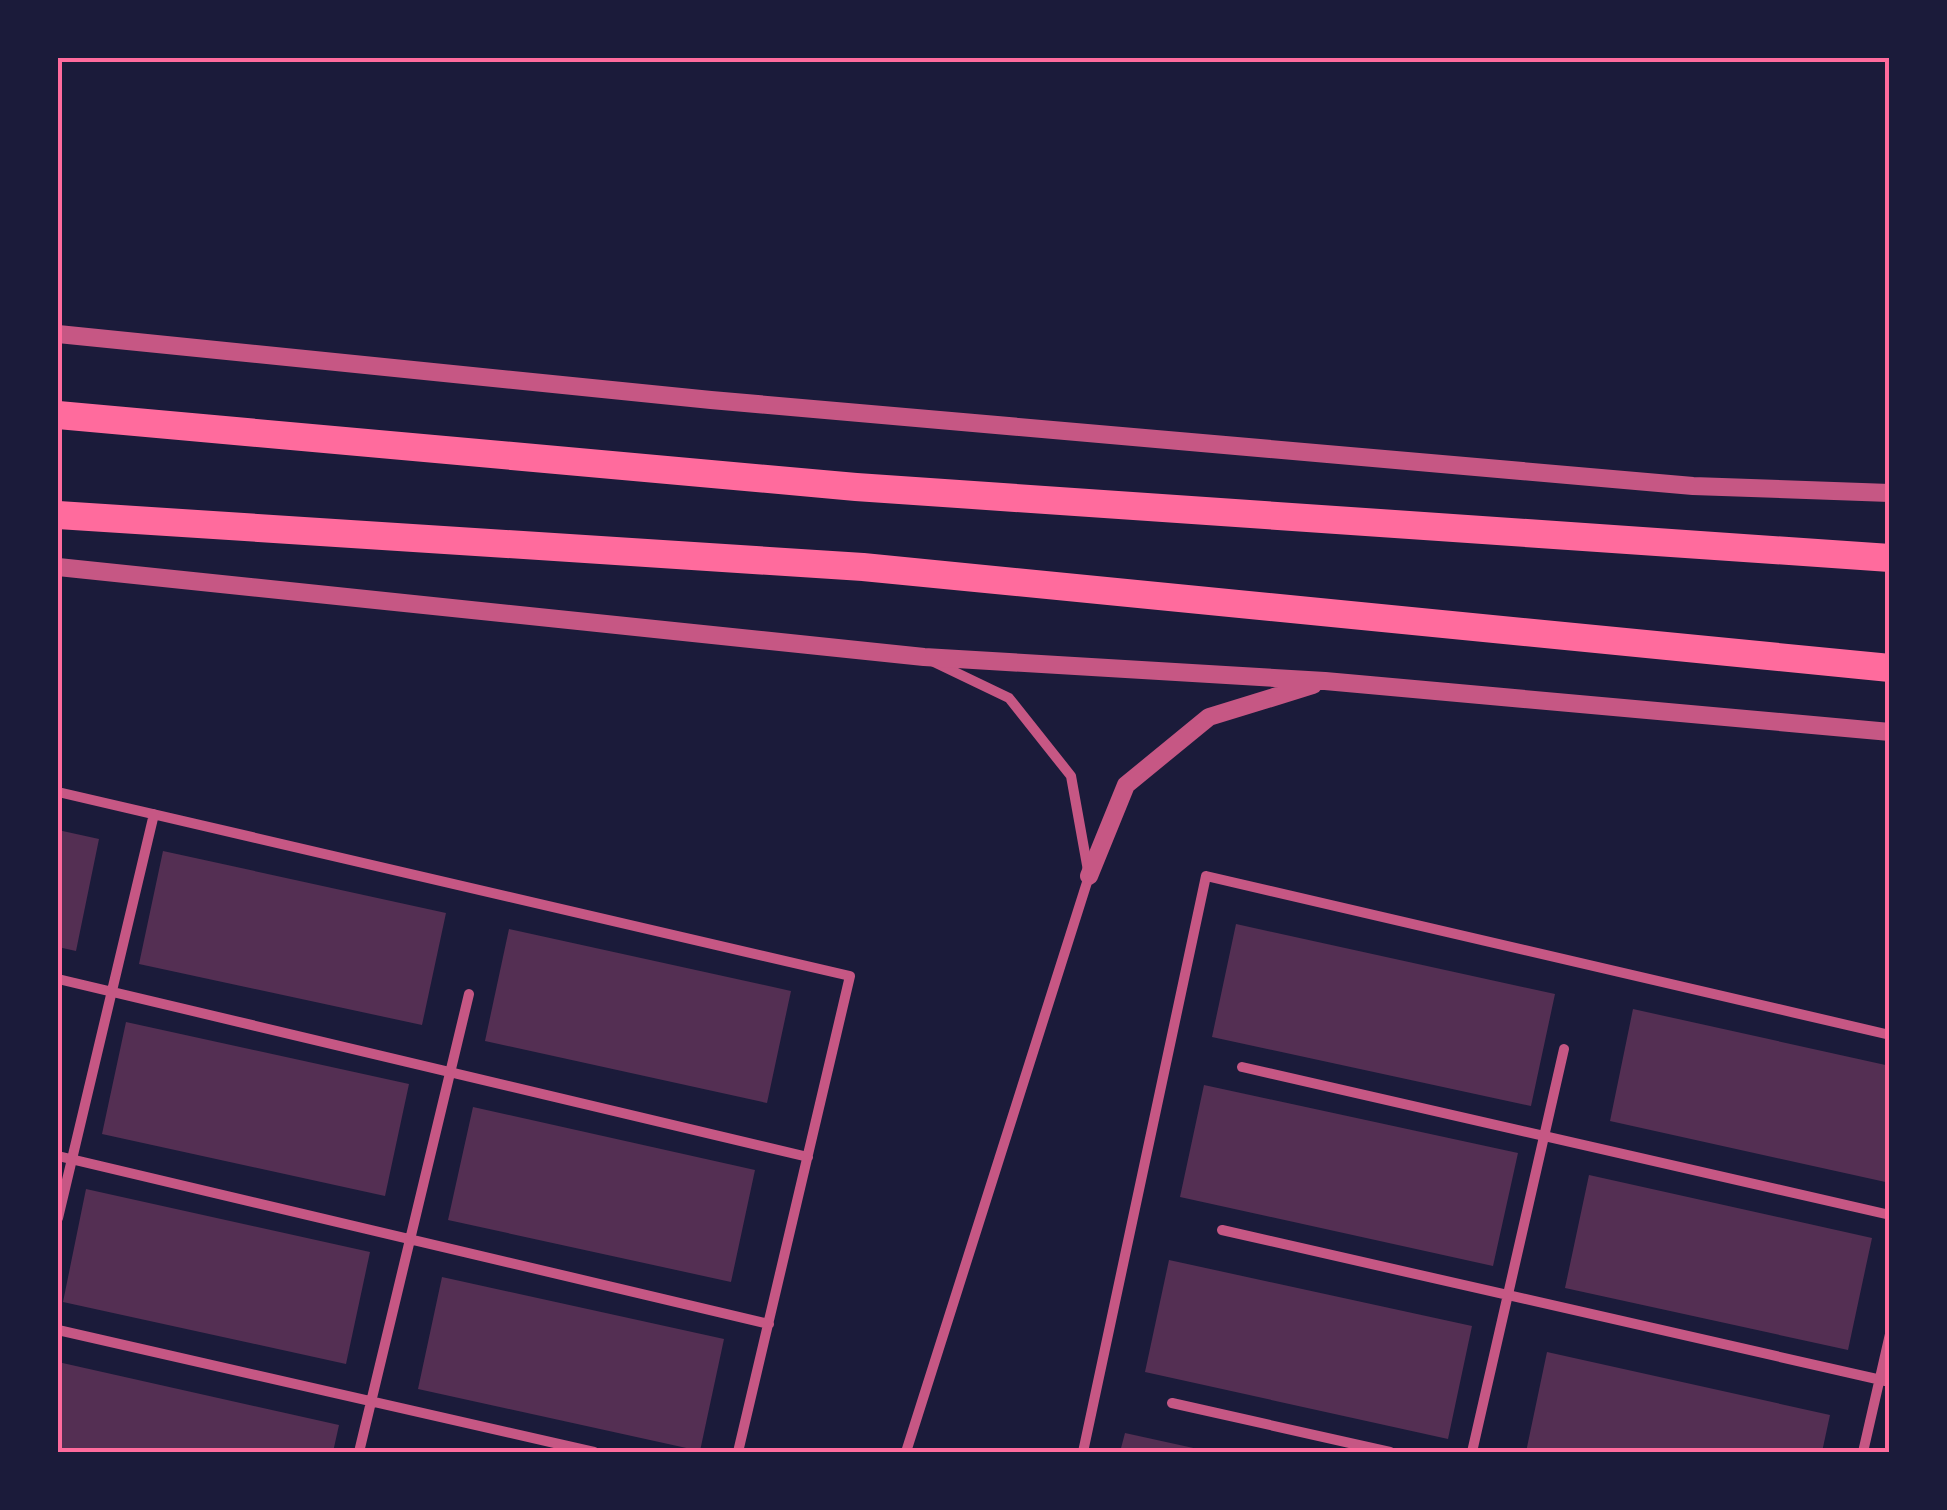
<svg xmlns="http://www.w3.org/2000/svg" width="1947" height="1510" font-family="'Archivo Narrow',sans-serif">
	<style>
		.building { fill: #542f53 }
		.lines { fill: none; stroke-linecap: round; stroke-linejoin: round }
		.minor { stroke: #c65784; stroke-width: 10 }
		.tertiary { stroke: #c65784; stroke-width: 18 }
		.trunk { stroke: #ff6b9d; stroke-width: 28 }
		.neatline { fill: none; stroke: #ff6b9d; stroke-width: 4 }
	</style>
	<rect width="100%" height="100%" fill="#1b1b3a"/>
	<!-- building -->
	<path class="building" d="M 58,830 L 99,839 L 76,951 L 58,947 Z
		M 163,851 L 446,913 L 422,1025 L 139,964 Z
		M 1236,924 L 1555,994 L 1531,1106 L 1212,1037 Z
		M 509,929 L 791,991 L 767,1103 L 485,1041 Z
		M 1633,1009 L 1890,1066 L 1890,1183 L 1610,1121 Z
		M 126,1022 L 409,1084 L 385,1196 L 102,1134 Z
		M 1204,1085 L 1518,1153 L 1493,1266 L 1180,1197 Z
		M 473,1107 L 755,1170 L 731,1282 L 448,1220 Z
		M 1589,1175 L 1872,1238 L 1848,1350 L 1565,1288 Z
		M 86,1189 L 370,1252 L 346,1364 L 63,1302 Z
		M 1169,1260 L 1472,1326 L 1448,1439 L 1145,1372 Z
		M 442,1277 L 724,1339 L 700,1451 L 418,1389 Z
		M 1547,1352 L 1830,1415 L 1822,1452 L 1526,1452 Z
		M 58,1362 L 339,1425 L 333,1452 L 58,1452 Z
		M 1125,1433 L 1207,1451 L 1207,1452 L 1120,1452 Z"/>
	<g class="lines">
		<!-- minor -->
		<path class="minor" d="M 58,792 L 850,976 L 738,1452
			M 58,979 L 808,1157
			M 1242,1067 L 1890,1215
			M 58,1156 L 769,1324
			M 58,1218 L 154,814
			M 1222,1230 L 1890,1382
			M 58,1330 L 594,1452
			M 1172,1403 L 1390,1452
			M 359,1452 L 469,994
			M 906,1452 L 1089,876 L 1071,776 L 1009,698 L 934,662
			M 1083,1452 L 1206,876 L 1890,1035
			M 1472,1452 L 1564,1049
			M 1863,1452 L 1890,1334"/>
		<!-- tertiary -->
		<path class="tertiary" d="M 58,334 L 711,400 L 1693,486 L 1890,493
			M 58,567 L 924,657 L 1325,681 L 1890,732
			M 1089,876 L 1126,785 L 1209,717 L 1313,685"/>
		<!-- trunk -->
		<path class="trunk" d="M 58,415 L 856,487 L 1890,558
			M 58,515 L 863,567 L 1890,668"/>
	</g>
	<!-- border -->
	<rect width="1947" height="1510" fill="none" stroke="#1b1b3a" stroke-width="120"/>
	<rect x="60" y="60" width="1827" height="1390" class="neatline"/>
</svg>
